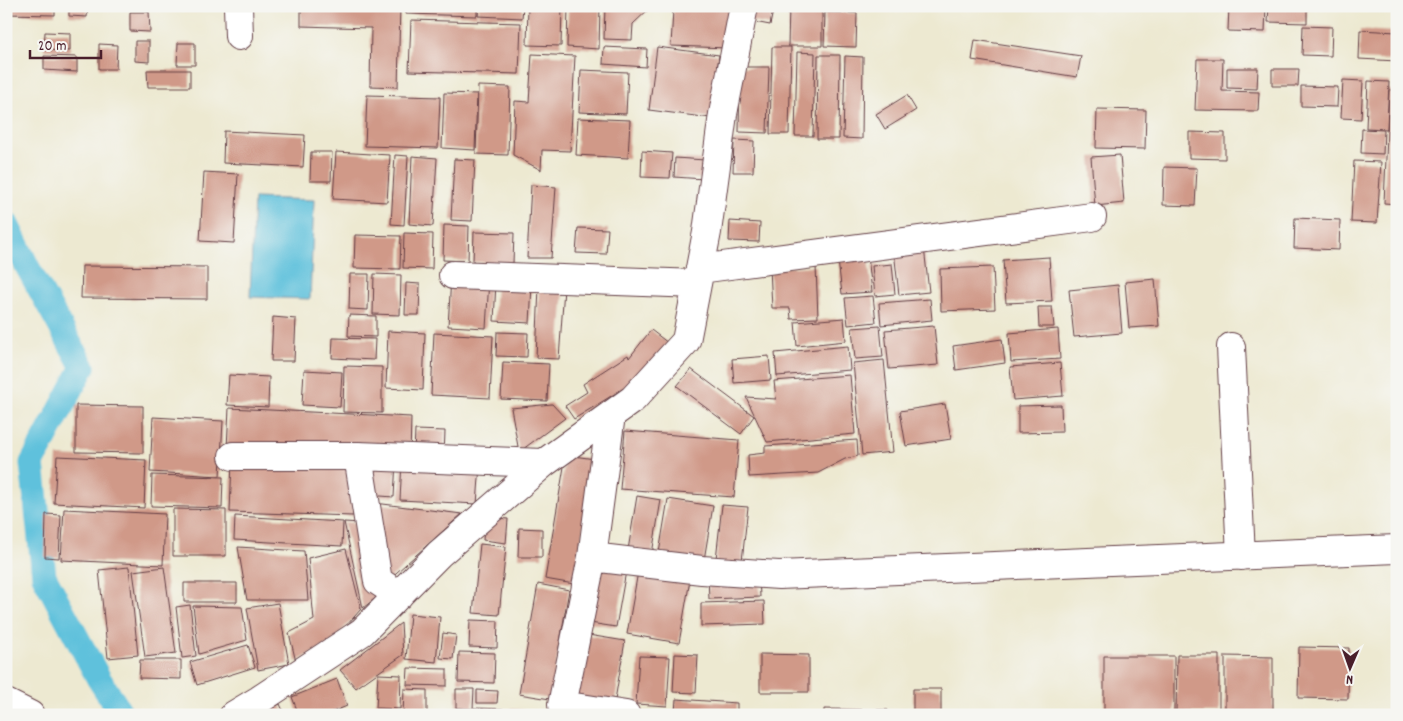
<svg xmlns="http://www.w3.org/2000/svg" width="1403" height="721" font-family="Dekko,sans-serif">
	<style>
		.water { fill: #5ec1dc; stroke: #547084 }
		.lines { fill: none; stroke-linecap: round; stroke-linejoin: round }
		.canal { stroke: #5ec1dc; stroke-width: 25 }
		.building { fill: #d09988 }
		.minor-casing { stroke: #623d44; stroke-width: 30 }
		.minor { stroke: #fff; stroke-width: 28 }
	</style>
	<rect width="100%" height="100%" fill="#f6f6f2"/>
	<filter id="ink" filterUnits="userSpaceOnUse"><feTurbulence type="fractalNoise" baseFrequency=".02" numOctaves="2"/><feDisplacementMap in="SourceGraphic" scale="10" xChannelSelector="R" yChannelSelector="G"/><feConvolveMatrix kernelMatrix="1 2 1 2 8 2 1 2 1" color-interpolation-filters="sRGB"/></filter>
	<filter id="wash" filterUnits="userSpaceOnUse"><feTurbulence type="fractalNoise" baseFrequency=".0096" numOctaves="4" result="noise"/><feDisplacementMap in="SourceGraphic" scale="20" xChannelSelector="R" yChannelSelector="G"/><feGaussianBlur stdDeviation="1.12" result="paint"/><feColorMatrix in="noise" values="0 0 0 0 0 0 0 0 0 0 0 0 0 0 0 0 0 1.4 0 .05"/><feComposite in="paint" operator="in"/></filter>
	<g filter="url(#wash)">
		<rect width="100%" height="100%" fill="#ede9d1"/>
		<!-- water -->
		<path class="water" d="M 254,198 L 314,200 L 310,299 L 250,297 Z"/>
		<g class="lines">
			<!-- canal -->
			<path class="canal" d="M 6,223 L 28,268 L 83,367 L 32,463 L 44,576 L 99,679 L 122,715"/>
		</g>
		<g id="blocks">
			<!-- building -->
			<path class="building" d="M 6,6 L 55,6 L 55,15 L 6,14 Z
				M 69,6 L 88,6 L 87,17 L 69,16 Z
				M 301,6 L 400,6 L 398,87 L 370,86 L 371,28 L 301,26 Z
				M 406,6 L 477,6 L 477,16 L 406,14 Z
				M 479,6 L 523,6 L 522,18 L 478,16 Z
				M 528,6 L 562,6 L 561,46 L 527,45 Z
				M 568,6 L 600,6 L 599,49 L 567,47 Z
				M 605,6 L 652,6 L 633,24 L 632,40 L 604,39 Z
				M 656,6 L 729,6 L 728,48 L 671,46 L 673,10 L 656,9 Z
				M 753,6 L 774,6 L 770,25 L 749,21 Z
				M 789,6 L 822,6 L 822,46 L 788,46 Z
				M 1229,6 L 1266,6 L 1265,32 L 1228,31 Z
				M 1269,6 L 1307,6 L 1307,23 L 1268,22 Z
				M 130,12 L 149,12 L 150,32 L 130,31 Z
				M 825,12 L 857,13 L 856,47 L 824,46 Z
				M 411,20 L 521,23 L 519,74 L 409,71 Z
				M 1303,26 L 1332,27 L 1331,56 L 1302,55 Z
				M 1360,30 L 1397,32 L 1397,61 L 1359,59 Z
				M 45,32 L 70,33 L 70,51 L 44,50 Z
				M 975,40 L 1081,56 L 1077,77 L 972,60 Z
				M 135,41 L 149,41 L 149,62 L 135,61 Z
				M 178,43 L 195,43 L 195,65 L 177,65 Z
				M 99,44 L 117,45 L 116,69 L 99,69 Z
				M 604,47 L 647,49 L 646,67 L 603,64 Z
				M 657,47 L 719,55 L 711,118 L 649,110 Z
				M 772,47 L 791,47 L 789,134 L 770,134 Z
				M 797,52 L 815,53 L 813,136 L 795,136 Z
				M 532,54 L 575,56 L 570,151 L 542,150 L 541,170 L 513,155 L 515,101 L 529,102 Z
				M 818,55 L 840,55 L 839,139 L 817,139 Z
				M 44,56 L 77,57 L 77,72 L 44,70 Z
				M 845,56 L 863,57 L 862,139 L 843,138 Z
				M 1197,59 L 1223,59 L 1222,91 L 1259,92 L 1258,111 L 1195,110 Z
				M 740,67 L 769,67 L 767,133 L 739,132 Z
				M 1227,68 L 1258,68 L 1257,89 L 1227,88 Z
				M 1272,69 L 1299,69 L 1298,86 L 1272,86 Z
				M 147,70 L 190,70 L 190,87 L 148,87 Z
				M 581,70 L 628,72 L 626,114 L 579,112 Z
				M 1343,80 L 1363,81 L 1361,119 L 1341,118 Z
				M 1368,81 L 1389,82 L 1387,129 L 1366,128 Z
				M 478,86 L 510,87 L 508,155 L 476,154 Z
				M 1301,86 L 1338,87 L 1337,107 L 1301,106 Z
				M 1389,90 L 1397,90 L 1397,204 L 1384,203 Z
				M 444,93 L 477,94 L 475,150 L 442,148 Z
				M 367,95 L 440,97 L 438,148 L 365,146 Z
				M 907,95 L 916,110 L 885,129 L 876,114 Z
				M 1097,109 L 1146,110 L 1145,149 L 1096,148 Z
				M 578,118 L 630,120 L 628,158 L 576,155 Z
				M 1362,129 L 1384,130 L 1383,154 L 1361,153 Z
				M 224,131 L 305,135 L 303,167 L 223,163 Z
				M 1189,132 L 1225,133 L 1225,159 L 1189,158 Z
				M 734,140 L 754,141 L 753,172 L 733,172 Z
				M 642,151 L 672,153 L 670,178 L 641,177 Z
				M 311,152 L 332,152 L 331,181 L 310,181 Z
				M 336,152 L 390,155 L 387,202 L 333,199 Z
				M 395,155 L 408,156 L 404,225 L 391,224 Z
				M 1120,155 L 1124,203 L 1095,206 L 1091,157 Z
				M 412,156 L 437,158 L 433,226 L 409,224 Z
				M 675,158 L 705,160 L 704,179 L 674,177 Z
				M 454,159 L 475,160 L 472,221 L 451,220 Z
				M 1354,161 L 1381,162 L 1377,223 L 1351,222 Z
				M 1164,167 L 1197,168 L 1195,206 L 1163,205 Z
				M 204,172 L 238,174 L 234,243 L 200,241 Z
				M 531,185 L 556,187 L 551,258 L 527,258 Z
				M 1295,218 L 1340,220 L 1339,250 L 1294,248 Z
				M 730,221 L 760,223 L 759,242 L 729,241 Z
				M 444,225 L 469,226 L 468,261 L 443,260 Z
				M 578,228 L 608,229 L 606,254 L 576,253 Z
				M 474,232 L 514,233 L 513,263 L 473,262 Z
				M 404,233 L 433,234 L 432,269 L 403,268 Z
				M 355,235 L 401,236 L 400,269 L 354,268 Z
				M 924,247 L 929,292 L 899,295 L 894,251 Z
				M 868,256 L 872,292 L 842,294 L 838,260 Z
				M 1049,257 L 1052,301 L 1006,303 L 1003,260 Z
				M 892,264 L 895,294 L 875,296 L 872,266 Z
				M 82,266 L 207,267 L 207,299 L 81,298 Z
				M 816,266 L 818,318 L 791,319 L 790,308 L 772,308 L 770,268 Z
				M 993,267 L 995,309 L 941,311 L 940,269 Z
				M 350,274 L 369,274 L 368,310 L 349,309 Z
				M 374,274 L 401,275 L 400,315 L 373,314 Z
				M 451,278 L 489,280 L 486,328 L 448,326 Z
				M 1155,279 L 1159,326 L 1129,328 L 1125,282 Z
				M 496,282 L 532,284 L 530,323 L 494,321 Z
				M 406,283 L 420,284 L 419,315 L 405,315 Z
				M 1118,285 L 1122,333 L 1074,337 L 1069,290 Z
				M 539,286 L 564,288 L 559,359 L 536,358 Z
				M 873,296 L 876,322 L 848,325 L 845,298 Z
				M 930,299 L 932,320 L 881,325 L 879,303 Z
				M 1038,307 L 1052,307 L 1054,327 L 1039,327 Z
				M 349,315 L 376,316 L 376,337 L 348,336 Z
				M 273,317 L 296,319 L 294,361 L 271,361 Z
				M 844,318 L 846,341 L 797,346 L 795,322 Z
				M 880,326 L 883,357 L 855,359 L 852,328 Z
				M 934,326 L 938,365 L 889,369 L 885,330 Z
				M 1058,329 L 1060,359 L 1011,362 L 1009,333 Z
				M 651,330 L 668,343 L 642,377 L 574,419 L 565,406 L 587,392 L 583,384 L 628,355 L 629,358 Z
				M 388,331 L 425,333 L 423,390 L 386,388 Z
				M 497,332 L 528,333 L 527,357 L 496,356 Z
				M 434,333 L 493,336 L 490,398 L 431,395 Z
				M 333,338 L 375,339 L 374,360 L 332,358 Z
				M 1002,339 L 1005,363 L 956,370 L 953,346 Z
				M 848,346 L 850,370 L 777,376 L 775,353 Z
				M 769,356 L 771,380 L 734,383 L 732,359 Z
				M 884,360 L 893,452 L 862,455 L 853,363 Z
				M 503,362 L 549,364 L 547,401 L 501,399 Z
				M 1060,363 L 1063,396 L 1013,400 L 1010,367 Z
				M 344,366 L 382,367 L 382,413 L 343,412 Z
				M 691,369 L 754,416 L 741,434 L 677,386 Z
				M 304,370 L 342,372 L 340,407 L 302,405 Z
				M 229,375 L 269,377 L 268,407 L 227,405 Z
				M 850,375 L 855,434 L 767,442 L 746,397 L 776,399 L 774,381 Z
				M 552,404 L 565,418 L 519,452 L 511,408 Z
				M 945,404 L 951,439 L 906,446 L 900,411 Z
				M 76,405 L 143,406 L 143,453 L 76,452 Z
				M 1061,405 L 1062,432 L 1018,433 L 1018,406 Z
				M 229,408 L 411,417 L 410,457 L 227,448 Z
				M 153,417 L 223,421 L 220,476 L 150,472 Z
				M 415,430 L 445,431 L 444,457 L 414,455 Z
				M 625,431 L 739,440 L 734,497 L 620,489 Z
				M 857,440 L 858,456 L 845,459 L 818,473 L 749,477 L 748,455 L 765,453 L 765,446 Z
				M 566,455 L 595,459 L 574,584 L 545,579 Z
				M 57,456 L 146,460 L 144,508 L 54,503 Z
				M 369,459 L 396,461 L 394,497 L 367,495 Z
				M 232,461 L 355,465 L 353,516 L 230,512 Z
				M 402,461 L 480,465 L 477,504 L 400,500 Z
				M 152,475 L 223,477 L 222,508 L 151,506 Z
				M 637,496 L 661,500 L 652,554 L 628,550 Z
				M 668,499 L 713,506 L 703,566 L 658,559 Z
				M 375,503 L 462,514 L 387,581 Z
				M 722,505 L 748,507 L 741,570 L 715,568 Z
				M 64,509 L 165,514 L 163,565 L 61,560 Z
				M 173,509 L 226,510 L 226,556 L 173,556 Z
				M 46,514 L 61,515 L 59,558 L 45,557 Z
				M 235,516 L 343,522 L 342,546 L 234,540 Z
				M 485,517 L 508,519 L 506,543 L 483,540 Z
				M 344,522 L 362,523 L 378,596 L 363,608 Z
				M 519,528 L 542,529 L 542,557 L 518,557 Z
				M 480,544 L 506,547 L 499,615 L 473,613 Z
				M 238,547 L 304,551 L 308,600 L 247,600 Z
				M 346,549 L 361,609 L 333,641 L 296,662 L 289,633 L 314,620 L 308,558 Z
				M 599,566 L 626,571 L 616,627 L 590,623 Z
				M 639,566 L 691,574 L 679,643 L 627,634 Z
				M 129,567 L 138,655 L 108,658 L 99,570 Z
				M 164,567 L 176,653 L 145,657 L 133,571 Z
				M 759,575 L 760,597 L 709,599 L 708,577 Z
				M 184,583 L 237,583 L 237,602 L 184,602 Z
				M 538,584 L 569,590 L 550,699 L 519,694 Z
				M 764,601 L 765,624 L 701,626 L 701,603 Z
				M 278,603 L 289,664 L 258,670 L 247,608 Z
				M 190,605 L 196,656 L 182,658 L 176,607 Z
				M 193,606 L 242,607 L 247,640 L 199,654 Z
				M 410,614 L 440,617 L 436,662 L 406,659 Z
				M 470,620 L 498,621 L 497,648 L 469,647 Z
				M 401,623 L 403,655 L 356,688 L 340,670 Z
				M 443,633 L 456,635 L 453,659 L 440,658 Z
				M 582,634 L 625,641 L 614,706 L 571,698 Z
				M 248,645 L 255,667 L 197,685 L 190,662 Z
				M 1299,647 L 1349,648 L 1348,699 L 1298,698 Z
				M 459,652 L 495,653 L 494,683 L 458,682 Z
				M 675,654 L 698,655 L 696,693 L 673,692 Z
				M 760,654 L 809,655 L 809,692 L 760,692 Z
				M 1177,655 L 1219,655 L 1219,713 L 1176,713 Z
				M 639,656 L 670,657 L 667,706 L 636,704 Z
				M 1104,656 L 1174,656 L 1174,715 L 1104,715 Z
				M 1225,656 L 1273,657 L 1273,714 L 1225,713 Z
				M 140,660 L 181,660 L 181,679 L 139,678 Z
				M 408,668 L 447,669 L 447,686 L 407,685 Z
				M 378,674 L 401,675 L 400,709 L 376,708 Z
				M 337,679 L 347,706 L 325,715 L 299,715 L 292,697 Z
				M 404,689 L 427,690 L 427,715 L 403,715 Z
				M 456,689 L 474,689 L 473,709 L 456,708 Z
				M 913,689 L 941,689 L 941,715 L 913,715 Z
				M 477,690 L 498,691 L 497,703 L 477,703 Z
				M 676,699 L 737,703 L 737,715 L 675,713 Z
				M 280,704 L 285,715 L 257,715 Z
				M 474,708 L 503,709 L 503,715 L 474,715 Z
				M 510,709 L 536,711 L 536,715 L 510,715 Z
				M 824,709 L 888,710 L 888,715 L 824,715 Z"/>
		</g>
	</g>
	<g filter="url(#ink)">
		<use href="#blocks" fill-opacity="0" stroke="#623d44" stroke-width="1"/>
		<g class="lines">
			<!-- minor casing -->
			<g class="minor-casing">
				<path id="minor" d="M 238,6 L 239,36
					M 700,269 L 1092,217
					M 453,275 L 697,284
					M 1231,347 L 1241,556
					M 611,415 L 592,557 L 562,705 L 626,715
					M 233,456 L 358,456 L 544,463
					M 358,456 L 378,581 L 399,595
					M 592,557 L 702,570 L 779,575 L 1397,549
					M 6,703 L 30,715
					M 234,715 L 259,700 L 362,632 L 439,554 L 544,463 L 633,399 L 686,341 L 707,232 L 723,114 L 744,6"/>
			</g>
			<!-- minor -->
			<use href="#minor" class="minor"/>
		</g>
	</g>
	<!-- margin -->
	<rect width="1403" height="721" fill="none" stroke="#f6f6f2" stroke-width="25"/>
	<!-- north arrow -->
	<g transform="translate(1350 668) rotate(182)" stroke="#f6f6f2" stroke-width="4" paint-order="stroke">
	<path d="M0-4L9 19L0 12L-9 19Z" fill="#4a1f2b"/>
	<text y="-8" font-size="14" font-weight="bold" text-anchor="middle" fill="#4a1f2b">N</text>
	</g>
	<!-- scale -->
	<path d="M30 50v8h71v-8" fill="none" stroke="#4a1f2b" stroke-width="2.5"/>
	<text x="38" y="50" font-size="15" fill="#4a1f2b" stroke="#f6f6f2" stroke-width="4" paint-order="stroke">20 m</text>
</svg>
